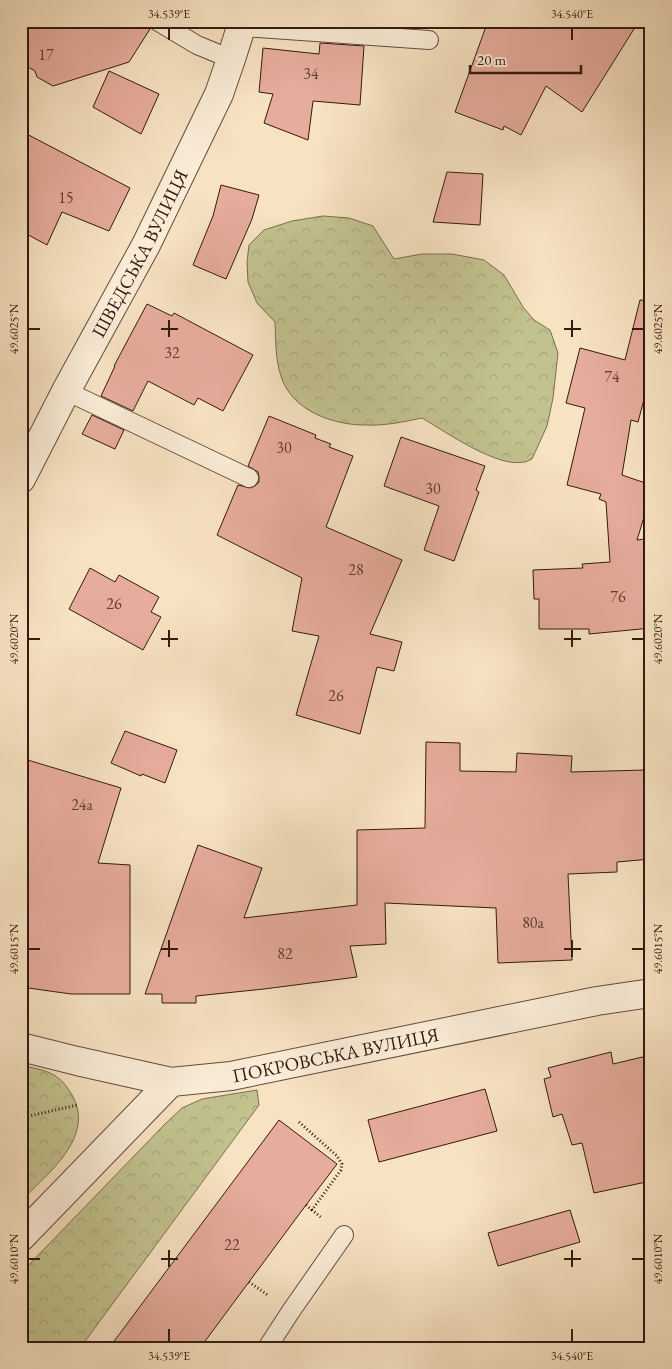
<svg xmlns="http://www.w3.org/2000/svg" width="672" height="1369" font-family="'EB Garamond',serif">
	<style>
		.forest { fill: url(#forest-crowns); stroke: #7a6e4f }
		.building { fill: #e6ac9c; stroke: #331a0f }
		.lines { fill: none; stroke-linecap: round; stroke-linejoin: round }
		.service-casing { stroke: #644c3c; stroke-width: 20 }
		.minor-casing { stroke: #644c3c; stroke-width: 30 }
		.tertiary-casing { stroke: #644c3c; stroke-width: 30 }
		.path { stroke: #331a0f; stroke-width: 3; stroke-dasharray: 1 2.5; stroke-linecap: butt }
		.service { stroke: #faecd7; stroke-width: 18 }
		.minor { stroke: #faecd7; stroke-width: 28 }
		.tertiary { stroke: #faecd7; stroke-width: 28 }
		.ticks { fill: none; stroke: #331a0f; stroke-width: 2 }
		.labels { text-anchor: middle; dominant-baseline: central; stroke-width: 4; stroke-linejoin: round; paint-order: stroke }
		.number-label { font-size: 16px; fill: #603e32 }
		.street-label { font-size: 19px; fill: #331a0f; stroke: #faecd7 }
		.neatline { fill: none; stroke: #331a0f; stroke-width: 2 }
		.ticks-label { font-size: 12px; text-anchor: middle; fill: #331a0f }
	</style>
	<defs>
		<pattern id="forest-crowns" width="20" height="18" patternUnits="userSpaceOnUse" patternTransform="scale(1.25)"><rect width="20" height="18" fill="#c2c28f"/><path d="M2 6a3 3 0 1 1 6 0M12 15a3 3 0 1 1 6 0" fill="none" stroke="#a7a67a"/></pattern>
	</defs>
	<rect width="100%" height="100%" fill="#f7e2c2"/>
	<filter id="stains"><feTurbulence type="fractalNoise" baseFrequency=".004" numOctaves="4"/><feColorMatrix values="0 0 0 0 .2 0 0 0 0 .09 0 0 0 0 .02 0 0 0 .5 -.17"/></filter>
	<radialGradient id="worn" r=".72"><stop offset=".6" stop-color="#630" stop-opacity="0"/><stop offset="1" stop-color="#630" stop-opacity=".3"/></radialGradient>
	<!-- forest -->
	<path class="forest" d="M 323,216 L 349,218 L 373,226 L 394,259 L 422,254 L 452,254 L 484,260 L 504,275 L 523,307 L 534,320 L 550,330 L 558,353 L 553,398 L 547,426 L 532,459 C 529,460 527,462 524,462 C 497,468 446,432 422,418 C 403,422 384,426 365,425 C 332,425 291,410 281,376 C 275,359 276,339 275,322 L 257,303 L 248,282 L 247,262 L 249,245 L 264,230 L 292,221 Z
		M 21,1065 C 46,1071 58,1071 72,1095 C 96,1137 47,1174 21,1201 Z
		M 257,1090 L 259,1105 L 80,1348 L 21,1348 L 21,1273 L 164,1125 L 182,1108 L 202,1099 Z"/>
	<!-- building -->
	<path class="building" d="M 21,21 L 146,21 L 150,29 L 129,62 L 53,86 L 37,77 L 35,71 L 21,63 Z
		M 488,21 L 639,21 L 582,112 L 546,86 L 521,135 L 504,126 L 503,130 L 455,112 Z
		M 320,43 L 364,46 L 360,105 L 313,101 L 308,140 L 264,123 L 273,94 L 259,92 L 263,48 L 319,54 Z
		M 109,71 L 159,94 L 141,134 L 93,107 Z
		M 21,131 L 130,188 L 109,231 L 62,212 L 47,245 L 21,231 Z
		M 447,172 L 483,174 L 480,225 L 433,222 Z
		M 221,185 L 259,195 L 252,219 L 226,279 L 193,265 L 213,216 Z
		M 640,300 L 651,301 L 651,393 L 646,392 L 638,422 L 631,420 L 622,475 L 651,485 L 651,494 L 637,540 L 651,538 L 651,628 L 589,634 L 589,629 L 539,629 L 539,599 L 534,599 L 533,570 L 583,568 L 582,564 L 610,562 L 606,502 L 599,499 L 601,494 L 567,485 L 585,408 L 566,403 L 580,348 L 625,360 Z
		M 147,304 L 172,316 L 174,313 L 253,355 L 223,411 L 198,398 L 194,405 L 148,381 L 133,411 L 101,396 L 115,366 L 114,366 Z
		M 92,415 L 124,430 L 115,449 L 82,434 Z
		M 269,416 L 316,435 L 315,438 L 331,444 L 329,447 L 353,456 L 326,527 L 402,560 L 370,634 L 402,642 L 394,671 L 377,667 L 360,734 L 296,715 L 319,636 L 292,631 L 302,578 L 217,535 L 238,485 L 250,488 L 255,486 L 259,482 L 259,477 L 258,472 L 248,466 Z
		M 401,437 L 485,466 L 476,490 L 479,492 L 454,561 L 424,550 L 439,506 L 384,486 Z
		M 90,568 L 115,582 L 119,575 L 159,597 L 151,612 L 161,617 L 143,650 L 69,609 Z
		M 125,731 L 177,750 L 165,783 L 142,774 L 141,776 L 111,763 Z
		M 426,742 L 460,743 L 460,771 L 516,772 L 517,753 L 572,756 L 571,772 L 645,770 L 651,839 L 651,859 L 617,862 L 617,872 L 568,874 L 572,960 L 498,963 L 496,908 L 385,903 L 386,944 L 350,946 L 357,977 L 264,989 L 196,996 L 196,1003 L 162,1003 L 162,994 L 145,994 L 198,845 L 262,868 L 244,918 L 357,905 L 357,830 L 425,828 Z
		M 21,758 L 121,788 L 98,863 L 130,865 L 130,994 L 71,994 L 21,987 Z
		M 611,1052 L 613,1064 L 651,1055 L 651,1181 L 594,1193 L 582,1143 L 572,1145 L 562,1114 L 553,1117 L 544,1079 L 551,1077 L 548,1068 Z
		M 485,1089 L 497,1131 L 379,1162 L 368,1120 Z
		M 279,1120 L 337,1164 L 306,1205 L 200,1348 L 109,1348 Z
		M 570,1210 L 580,1242 L 498,1266 L 488,1233 Z"/>
	<g class="lines">
		<!-- service casing -->
		<g class="service-casing">
			<path id="service" d="M 157,21 L 197,45 L 231,59
				M 242,27 L 429,40
				M 66,391 L 249,478
				M 267,1348 L 291,1311 L 344,1235"/>
		</g>
		<!-- minor casing -->
		<g class="minor-casing">
			<g id="minor">
				<path id="s1" d="M 21,1047 L 77,1061 L 171,1082 L 231,1076 L 597,1001 L 651,993"/>
				<path d="M 21,1237 L 171,1082"/>
			</g>
		</g>
		<!-- tertiary casing -->
		<g class="tertiary-casing">
			<g id="tertiary">
				<path id="s2" d="M 21,479 L 66,391 L 146,245 L 219,94 L 231,59 L 243,21"/>
			</g>
		</g>
		<!-- path -->
		<path class="path" d="M 21,1118 L 77,1105
			M 299,1122 L 337,1156 L 342,1164 L 341,1170 L 312,1210 L 322,1218
			M 306,1205 L 312,1210
			M 249,1282 L 269,1296
			M 201,1347 L 202,1348"/>
		<!-- service -->
		<use href="#service" class="service"/>
		<!-- minor -->
		<use href="#minor" class="minor"/>
		<!-- tertiary -->
		<use href="#tertiary" class="tertiary"/>
	</g>
	<!-- ticks -->
	<path class="ticks" d="M 169,28 L 169,40M 572,28 L 572,40M 169,320 L 169,337M 572,320 L 572,337M 28,329 L 40,329M 161,329 L 178,329M 564,329 L 581,329M 632,329 L 644,329M 169,630 L 169,647M 572,630 L 572,647M 28,639 L 40,639M 161,639 L 178,639M 564,639 L 581,639M 632,639 L 644,639M 169,940 L 169,957M 572,940 L 572,957M 28,949 L 40,949M 161,949 L 178,949M 564,949 L 581,949M 632,949 L 644,949M 169,1250 L 169,1267M 572,1250 L 572,1267M 28,1259 L 40,1259M 161,1259 L 178,1259M 564,1259 L 581,1259M 632,1259 L 644,1259M 169,1329 L 169,1342M 572,1329 L 572,1342"/>
	<g class="labels">
		<!-- number labels -->
		<g class="number-label">
			<text x="46" y="54">17</text>
			<text x="311" y="73">34</text>
			<text x="66" y="197">15</text>
			<text x="172" y="352">32</text>
			<text x="612" y="376">74</text>
			<text x="284" y="447">30</text>
			<text x="433" y="488">30</text>
			<text x="356" y="569">28</text>
			<text x="618" y="596">76</text>
			<text x="114" y="603">26</text>
			<text x="336" y="695">26</text>
			<text x="82" y="804">24а</text>
			<text x="533" y="922">80а</text>
			<text x="285" y="953">82</text>
			<text x="232" y="1244">22</text>
		</g>
		<!-- street labels -->
		<g class="street-label">
			<text stroke="none"><textPath href="#s2" startOffset="255">ШВЕДСЬКА ВУЛИЦЯ</textPath></text>
			<text stroke="none"><textPath href="#s1" startOffset="321">ПОКРОВСЬКА ВУЛИЦЯ</textPath></text>
		</g>
	</g>
	<!-- margin -->
	<rect width="672" height="1369" fill="none" stroke="#f7e2c2" stroke-width="55"/>
	<!-- scale -->
	<path d="M470 65v8h111v-8" fill="none" stroke="#331a0f" stroke-width="2.5"/>
	<text x="477" y="65" font-size="15" fill="#331a0f" stroke="#faecd7" stroke-width="4" paint-order="stroke">20 m</text>
	<rect x="28" y="28" width="616" height="1314" class="neatline"/>
	<g class="ticks-label">
		<text x="169" y="18">34.539°E</text>
		<text x="572" y="18">34.540°E</text>
		<text transform="translate(14 329) rotate(-90)" y="4">49.6025°N</text>
		<text transform="translate(658 329) rotate(-90)" y="4">49.6025°N</text>
		<text transform="translate(14 639) rotate(-90)" y="4">49.6020°N</text>
		<text transform="translate(658 639) rotate(-90)" y="4">49.6020°N</text>
		<text transform="translate(14 949) rotate(-90)" y="4">49.6015°N</text>
		<text transform="translate(658 949) rotate(-90)" y="4">49.6015°N</text>
		<text transform="translate(14 1259) rotate(-90)" y="4">49.6010°N</text>
		<text transform="translate(658 1259) rotate(-90)" y="4">49.6010°N</text>
		<text x="169" y="1360">34.539°E</text>
		<text x="572" y="1360">34.540°E</text>
	</g>
	<rect width="100%" height="100%" filter="url(#stains)"/>
	<rect width="100%" height="100%" fill="url(#worn)"/>
</svg>
